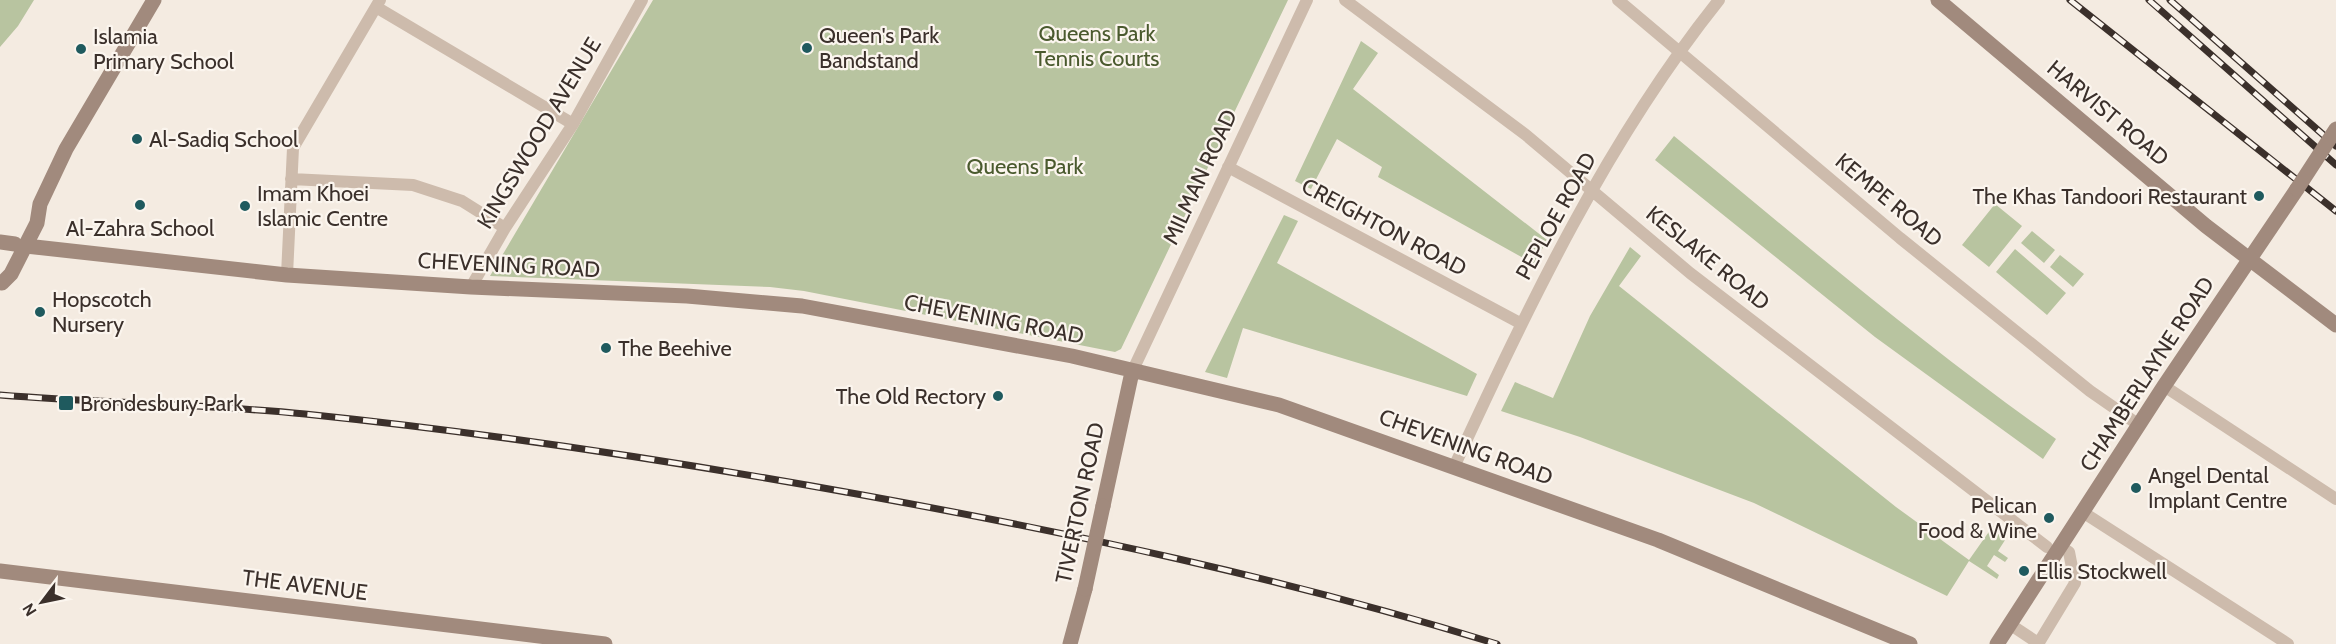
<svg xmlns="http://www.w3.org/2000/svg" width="2336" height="644" font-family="Cabin,sans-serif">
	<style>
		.green { fill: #b8c4a0 }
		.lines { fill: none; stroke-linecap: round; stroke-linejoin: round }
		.street { stroke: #cdbbac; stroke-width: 12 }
		.secondary { stroke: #a18a7d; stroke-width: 15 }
		.rail-casing { stroke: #3b302b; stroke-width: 7 }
		.rail { stroke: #fbf5ee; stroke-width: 4.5; stroke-dasharray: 14; stroke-linecap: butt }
		.secondary-bridge { stroke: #a18a7d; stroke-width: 15 }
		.poi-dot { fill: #1f5a5e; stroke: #fbf5ee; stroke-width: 2 }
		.labels { text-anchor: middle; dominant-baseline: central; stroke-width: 4.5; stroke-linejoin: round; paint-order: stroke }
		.park-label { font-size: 22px; fill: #4a5a2e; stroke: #fbf5ee }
		.poi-label { font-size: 22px; fill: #3b302b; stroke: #fbf5ee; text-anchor: start }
		.street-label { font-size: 22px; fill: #3b302b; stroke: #fbf5ee }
	</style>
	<rect width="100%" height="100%" fill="#f4ebe1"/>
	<!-- green -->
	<path class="green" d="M 0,0 L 34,0 L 18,26 L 0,47 Z
		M 653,0 L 1288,0 L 1121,349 L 1115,352 L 804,291 L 770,287 L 490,276 Z
		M 1361,41 L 1378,53 L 1353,89 L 1547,240 L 1534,264 L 1378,177 L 1382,167 L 1337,139 L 1311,189 L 1295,181 Z
		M 1674,136 C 1799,239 1923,345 2056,439 L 2043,459 L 1875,337 L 1655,160 Z
		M 1995,204 L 2022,226 L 1989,267 L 1962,245 Z
		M 1284,215 L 1298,221 L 1277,263 L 1477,374 L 1467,396 L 1243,328 L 1227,378 L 1205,372 Z
		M 2032,231 L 2055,250 L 2044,263 L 2021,243 Z
		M 1630,247 L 1641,256 L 1619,286 L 1896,507 L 1969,560 L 1993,526 L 2007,537 L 1998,551 L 2008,558 L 2005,562 L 1994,555 L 1987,566 L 1999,575 L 1997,579 L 1969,561 L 1947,596 L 1754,503 L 1580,437 L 1501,411 L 1515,382 L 1553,398 L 1590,316 Z
		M 2015,249 L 2066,293 L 2047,315 L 1996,272 Z
		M 2060,255 L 2084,274 L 2073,287 L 2050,267 Z"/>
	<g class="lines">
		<!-- street -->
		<path class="street" d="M 1345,0 L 1526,135 L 1690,273 L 2047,547
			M 1618,0 L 1900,238 L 2090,391 L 2139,425
			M 376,7 L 573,124
			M 1228,167 L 1520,323
			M 291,179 L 413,185 L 462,201 L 505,228
			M 287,275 L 293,148 L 380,0
			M 471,287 L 505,228 L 573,124 L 642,0
			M 1132,372 L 1307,0
			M 2164,386 L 2336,499
			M 1454,467 C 1529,305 1607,140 1719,0
			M 2084,513 L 2288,644
			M 2011,625 L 2038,643
			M 2038,644 L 2075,583 L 2069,552 L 2061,547"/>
		<!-- secondary -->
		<path class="secondary" d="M 1938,0 L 2206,226 L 2336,325
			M 0,242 L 15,244
			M 26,246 L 287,275 L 471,287 L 687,296 L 802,306 L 1072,356 L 1279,405 L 1658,540 L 1910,644
			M 2,283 L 11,274 L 37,223 L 40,204 L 66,149 L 154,0
			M 1103,506 L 1132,372
			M 0,571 L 605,644
			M 1070,644 L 1085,589
			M 1997,644 L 2164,386 L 2297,189"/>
		<!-- rail casing -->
		<g class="rail-casing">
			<path id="rail" d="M 2070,0 L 2336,211
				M 2149,0 L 2336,165
				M 2170,0 L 2336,146
				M 0,395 C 101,403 204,404 305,414 C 490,433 674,461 857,494 C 1073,533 1288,579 1497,644"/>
		</g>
		<!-- rail -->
		<use href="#rail" class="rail"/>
		<!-- secondary-bridge -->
		<path class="secondary-bridge" d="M 2297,189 L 2336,129
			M 1085,589 L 1103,506"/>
	</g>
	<!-- markers -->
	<g class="poi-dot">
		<circle cx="807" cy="48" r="6"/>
		<circle cx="81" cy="49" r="6"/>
		<circle cx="137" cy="139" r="6"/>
		<circle cx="2259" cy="196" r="6"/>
		<circle cx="140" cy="205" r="6"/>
		<circle cx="245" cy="206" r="6"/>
		<circle cx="40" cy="312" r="6"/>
		<circle cx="606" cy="348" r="6"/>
		<circle cx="998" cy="396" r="6"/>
		<rect x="58" y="395" width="16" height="16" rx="3"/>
		<circle cx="2136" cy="488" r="6"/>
		<circle cx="2049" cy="518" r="6"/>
		<circle cx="2024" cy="571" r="6"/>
	</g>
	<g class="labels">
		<!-- park labels -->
		<g class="park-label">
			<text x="1097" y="33">Queens Park<tspan x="1097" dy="25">Tennis Courts</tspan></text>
			<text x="1025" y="166">Queens Park</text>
		</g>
		<!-- poi labels -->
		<g class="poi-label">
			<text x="819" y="35">Queen's Park<tspan x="819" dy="25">Bandstand</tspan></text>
			<text x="93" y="36">Islamia<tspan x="93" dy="25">Primary School</tspan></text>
			<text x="149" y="139">Al-Sadiq School</text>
			<text x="257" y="193">Imam Khoei<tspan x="257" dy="25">Islamic Centre</tspan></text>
			<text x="2247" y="196" text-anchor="end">The Khas Tandoori Restaurant</text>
			<text x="140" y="228" text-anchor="middle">Al-Zahra School</text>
			<text x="52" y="299">Hopscotch<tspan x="52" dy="25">Nursery</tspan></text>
			<text x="618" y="348">The Beehive</text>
			<text x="986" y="396" text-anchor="end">The Old Rectory</text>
			<text x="80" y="403">Brondesbury Park</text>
			<text x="2148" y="475">Angel Dental<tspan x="2148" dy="25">Implant Centre</tspan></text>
			<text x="2037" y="505" text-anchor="end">Pelican<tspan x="2037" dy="25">Food &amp; Wine</tspan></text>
			<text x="2036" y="571">Ellis Stockwell</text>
		</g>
		<!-- street labels -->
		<g class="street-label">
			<text transform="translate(2108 113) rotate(40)">HARVIST ROAD</text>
			<text transform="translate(539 133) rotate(-59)">KINGSWOOD AVENUE</text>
			<text transform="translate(1200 177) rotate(-65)">MILMAN ROAD</text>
			<text transform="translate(1889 200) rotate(40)">KEMPE ROAD</text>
			<text transform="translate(1556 216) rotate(-61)">PEPLOE ROAD</text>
			<text transform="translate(1384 227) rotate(28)">CREIGHTON ROAD</text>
			<text transform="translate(1708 258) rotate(39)">KESLAKE ROAD</text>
			<text transform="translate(509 265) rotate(3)">CHEVENING ROAD</text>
			<text transform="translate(994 319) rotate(11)">CHEVENING ROAD</text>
			<text transform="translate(2147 374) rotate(-57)">CHAMBERLAYNE ROAD</text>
			<text transform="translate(1466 447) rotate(20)">CHEVENING ROAD</text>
			<text transform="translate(1080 503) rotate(-78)">TIVERTON ROAD</text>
			<text transform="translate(305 585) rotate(7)">THE AVENUE</text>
		</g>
	</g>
	<!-- north arrow -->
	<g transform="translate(42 602) rotate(238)" stroke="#fbf5ee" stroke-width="4.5" paint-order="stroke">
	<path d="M0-4.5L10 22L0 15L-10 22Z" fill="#3b302b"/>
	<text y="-9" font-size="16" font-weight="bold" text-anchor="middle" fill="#3b302b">N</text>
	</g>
</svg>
